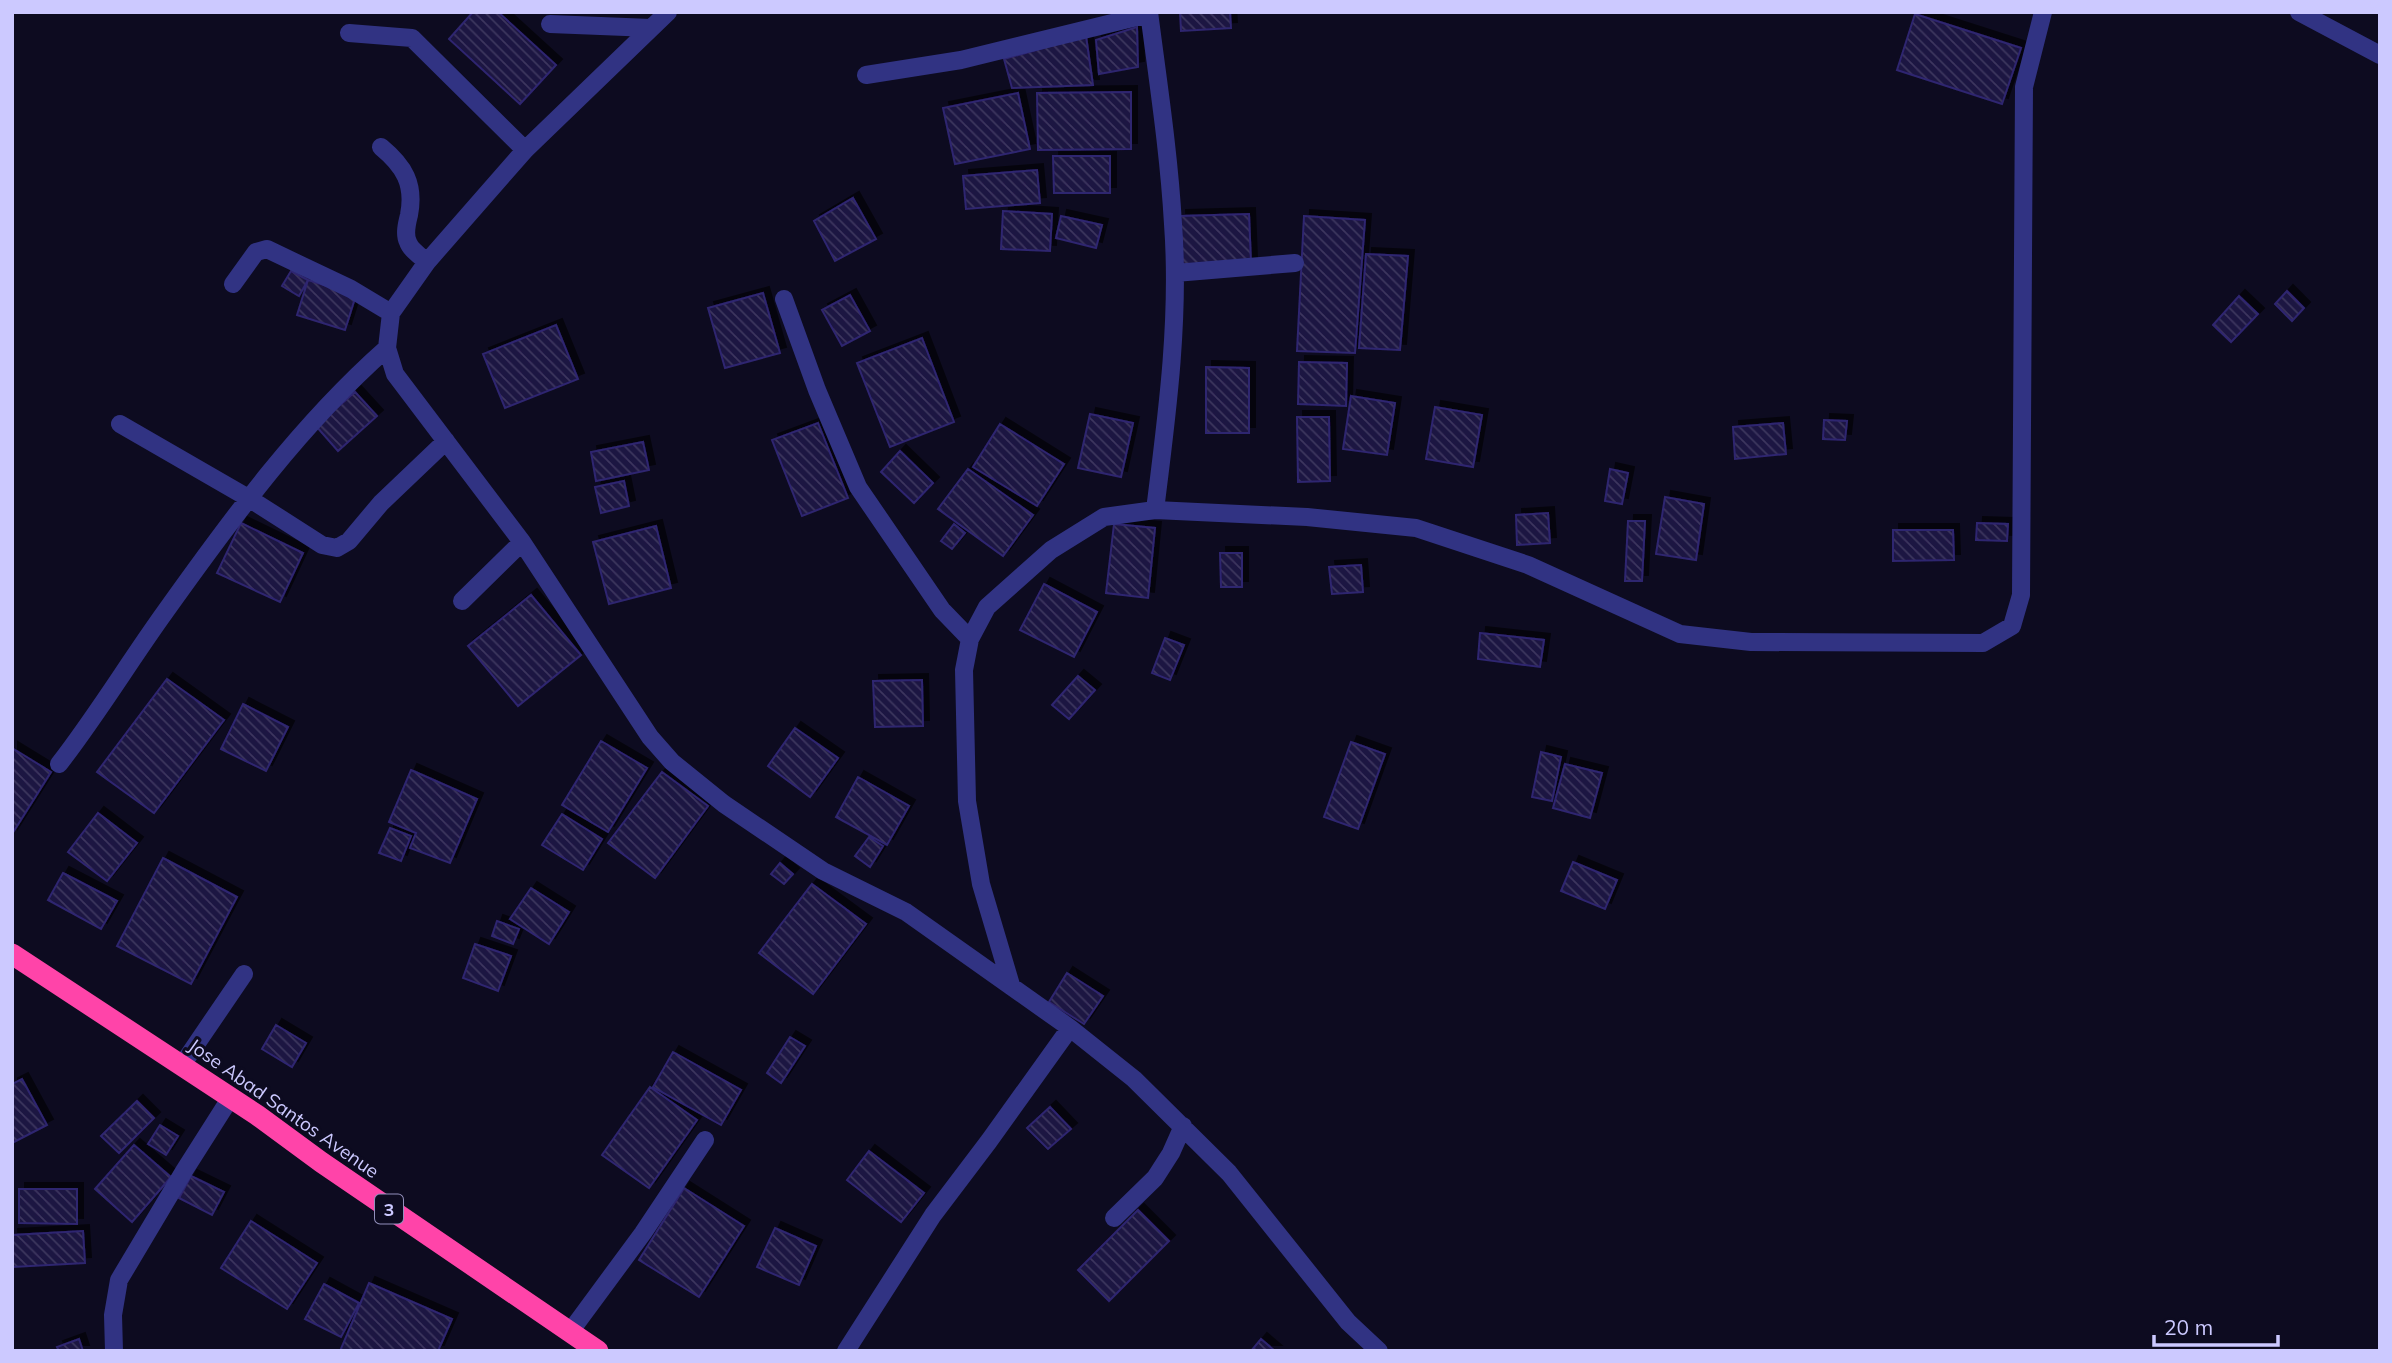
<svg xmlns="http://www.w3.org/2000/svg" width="2392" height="1363" font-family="Mulish,sans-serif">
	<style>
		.building { fill: url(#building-back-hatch); stroke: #2f2570; stroke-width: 2; filter: url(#shadow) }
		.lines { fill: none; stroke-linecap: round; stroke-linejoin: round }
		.minor { stroke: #313383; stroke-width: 18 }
		.highway { stroke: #ff44a9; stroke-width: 21 }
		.labels { text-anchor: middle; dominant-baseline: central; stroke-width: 6; stroke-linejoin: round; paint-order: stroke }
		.shield { fill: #0d0b20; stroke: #9390bc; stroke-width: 2 }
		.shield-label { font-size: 18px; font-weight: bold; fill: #ccc9ff }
		.street-label { font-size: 19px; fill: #ccc9ff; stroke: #0d0b20 }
	</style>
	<defs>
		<pattern id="building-back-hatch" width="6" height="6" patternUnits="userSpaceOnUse" patternTransform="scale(1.75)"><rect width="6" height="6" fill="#1c1542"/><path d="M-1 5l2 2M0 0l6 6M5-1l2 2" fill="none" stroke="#3c365e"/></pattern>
		<filter id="shadow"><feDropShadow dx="6" dy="-6" stdDeviation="0" flood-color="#0009"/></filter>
	</defs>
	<rect width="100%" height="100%" fill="#0d0b20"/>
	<!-- building -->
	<path class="building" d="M 473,12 L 498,12 L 556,65 L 520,104 L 449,39 Z
		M 1180,12 L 1230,12 L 1231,28 L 1181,31 Z
		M 1915,14 L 2021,48 L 2002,104 L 1897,70 Z
		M 1137,27 L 1138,67 L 1099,74 L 1096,40 Z
		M 1086,36 L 1093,85 L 1012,88 L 1004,59 Z
		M 1131,92 L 1131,149 L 1038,150 L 1037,93 Z
		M 1018,93 L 1030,149 L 955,164 L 943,108 Z
		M 1053,156 L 1110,156 L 1110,193 L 1054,193 Z
		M 1037,170 L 1040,203 L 966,209 L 963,176 Z
		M 853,198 L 876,239 L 835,261 L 814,221 Z
		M 1003,211 L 1052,214 L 1050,251 L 1001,249 Z
		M 1249,214 L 1251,263 L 1181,265 L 1180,216 Z
		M 1061,216 L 1102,225 L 1096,248 L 1056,238 Z
		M 1304,216 L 1365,220 L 1355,353 L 1297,351 Z
		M 1366,254 L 1408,256 L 1400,350 L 1359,348 Z
		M 291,271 L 308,280 L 299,296 L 282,286 Z
		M 308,280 L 356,295 L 345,330 L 297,315 Z
		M 2287,291 L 2304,308 L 2292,321 L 2275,304 Z
		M 763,293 L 780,353 L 725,368 L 708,308 Z
		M 850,295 L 870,331 L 842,346 L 822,310 Z
		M 2239,296 L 2258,314 L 2231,342 L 2213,325 Z
		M 556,325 L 578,379 L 505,408 L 483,354 Z
		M 922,338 L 954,422 L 890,447 L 857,363 Z
		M 1299,362 L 1347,363 L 1346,406 L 1298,404 Z
		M 1206,367 L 1249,368 L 1249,433 L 1206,433 Z
		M 355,392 L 377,416 L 338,451 L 316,426 Z
		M 1351,396 L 1395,403 L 1387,455 L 1343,449 Z
		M 1435,407 L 1482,415 L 1473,467 L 1426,459 Z
		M 1090,414 L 1133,423 L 1121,477 L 1078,468 Z
		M 1297,417 L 1329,417 L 1330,481 L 1298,482 Z
		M 1824,420 L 1847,421 L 1845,440 L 1823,439 Z
		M 818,423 L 848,498 L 802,516 L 772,440 Z
		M 1783,423 L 1786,454 L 1735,459 L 1733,427 Z
		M 1000,424 L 1064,464 L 1037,506 L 973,467 Z
		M 643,442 L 649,470 L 596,481 L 591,452 Z
		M 900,451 L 933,483 L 914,503 L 881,472 Z
		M 968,469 L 1033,515 L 1003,556 L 938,509 Z
		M 1610,469 L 1628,473 L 1622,504 L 1605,501 Z
		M 624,481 L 629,506 L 601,513 L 595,487 Z
		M 1665,497 L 1704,504 L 1696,560 L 1656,554 Z
		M 1548,513 L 1550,543 L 1517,545 L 1516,515 Z
		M 1628,521 L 1645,521 L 1642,581 L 1625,581 Z
		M 241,523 L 303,553 L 280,602 L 217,573 Z
		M 1977,523 L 2008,524 L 2007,541 L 1976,540 Z
		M 954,524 L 965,533 L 952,549 L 941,541 Z
		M 1114,524 L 1155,528 L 1148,598 L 1106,593 Z
		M 656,526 L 671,588 L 609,604 L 593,542 Z
		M 1893,530 L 1953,530 L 1954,560 L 1893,561 Z
		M 1220,553 L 1242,553 L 1242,587 L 1221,587 Z
		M 1361,565 L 1363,592 L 1332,594 L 1329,567 Z
		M 1044,584 L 1097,612 L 1074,657 L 1020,630 Z
		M 531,595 L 581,655 L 518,706 L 468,646 Z
		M 1480,633 L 1544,640 L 1540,667 L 1478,659 Z
		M 1165,638 L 1184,645 L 1170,680 L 1152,673 Z
		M 1078,676 L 1095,690 L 1069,719 L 1052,705 Z
		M 167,679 L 224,720 L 154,813 L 97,772 Z
		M 922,680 L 923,726 L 875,727 L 873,681 Z
		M 243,704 L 288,727 L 266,771 L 221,749 Z
		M 795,728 L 838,758 L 810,797 L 768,766 Z
		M 601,741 L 647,768 L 608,832 L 562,805 Z
		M 1351,742 L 1385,754 L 1358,829 L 1324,817 Z
		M 12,748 L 51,772 L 12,834 Z
		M 1541,752 L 1561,757 L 1552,801 L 1532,797 Z
		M 1565,764 L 1602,773 L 1590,818 L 1553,808 Z
		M 411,770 L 477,799 L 450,863 L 410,848 L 416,833 L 389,822 Z
		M 662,772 L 708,806 L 655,878 L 608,843 Z
		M 858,777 L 909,806 L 887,845 L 836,817 Z
		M 98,813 L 137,843 L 107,881 L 68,852 Z
		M 562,814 L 602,839 L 583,870 L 542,845 Z
		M 390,828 L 411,836 L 401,861 L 379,853 Z
		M 869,837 L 883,846 L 870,867 L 855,856 Z
		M 163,858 L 237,897 L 191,984 L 117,946 Z
		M 1573,862 L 1617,880 L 1605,909 L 1561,891 Z
		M 780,863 L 793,874 L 784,884 L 771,874 Z
		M 63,873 L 117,901 L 101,929 L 48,900 Z
		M 812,884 L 866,924 L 813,994 L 759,953 Z
		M 531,888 L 569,912 L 549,944 L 510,919 Z
		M 497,921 L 519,929 L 513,944 L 492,936 Z
		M 475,944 L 511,956 L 498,991 L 463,978 Z
		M 1067,973 L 1103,996 L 1084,1024 L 1049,1002 Z
		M 276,1025 L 306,1043 L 292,1067 L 262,1049 Z
		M 790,1037 L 805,1046 L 781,1083 L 767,1073 Z
		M 673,1052 L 741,1090 L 721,1125 L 653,1087 Z
		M 22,1079 L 47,1125 L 12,1143 L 12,1084 Z
		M 650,1087 L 697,1120 L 649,1188 L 602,1155 Z
		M 137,1101 L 154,1118 L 119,1153 L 101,1136 Z
		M 1050,1107 L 1071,1129 L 1048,1149 L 1027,1128 Z
		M 160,1125 L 178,1136 L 166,1155 L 148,1144 Z
		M 134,1145 L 171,1177 L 132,1222 L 95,1189 Z
		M 869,1151 L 924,1193 L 901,1222 L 847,1180 Z
		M 191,1176 L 224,1192 L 212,1215 L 179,1198 Z
		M 684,1188 L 744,1226 L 699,1297 L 639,1260 Z
		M 19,1189 L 77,1189 L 77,1224 L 19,1223 Z
		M 1138,1210 L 1169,1241 L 1109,1301 L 1078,1270 Z
		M 251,1221 L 317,1263 L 287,1309 L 221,1268 Z
		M 775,1228 L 816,1246 L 799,1285 L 757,1267 Z
		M 83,1231 L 85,1263 L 13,1267 L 12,1235 Z
		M 369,1283 L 452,1319 L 438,1351 L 340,1351 Z
		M 324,1284 L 359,1303 L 341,1337 L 305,1319 Z
		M 79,1339 L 83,1351 L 59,1351 L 57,1347 Z
		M 1261,1339 L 1275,1351 L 1251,1351 Z"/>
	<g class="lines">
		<!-- minor -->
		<path class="minor" d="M 668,12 L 525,150 L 427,262 L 391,313 L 387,348 L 395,374 L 522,542 L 650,737 L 672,762 L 724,804 L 823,871 L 906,912 L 1070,1028 L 1134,1079 L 1229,1173 L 1348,1322 L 1379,1351
			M 1149,12 C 1158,82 1169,153 1173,224 C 1180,319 1167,415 1155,510
			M 2299,12 L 2380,55
			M 550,24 L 651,28
			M 349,33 L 412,38 L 525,150
			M 866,75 L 961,60 L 1149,14
			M 381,147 C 404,166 415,184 409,215 C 407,223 404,234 408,242 C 410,249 421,257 427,262
			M 1175,273 L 1295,263
			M 233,284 L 256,252 L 267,249 L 351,289 L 391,313
			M 784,299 L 817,390 L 858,487 L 942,610 L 970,639
			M 120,424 L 250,499 L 322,545 L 337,548 L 349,541 L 381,503 L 446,441
			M 462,601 L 522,542
			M 59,764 C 97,715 129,662 165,612 C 232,518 301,424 387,348
			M 1011,985 L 981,884 L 967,801 L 964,670 L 970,639 L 987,607 L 1051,550 L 1104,517 L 1155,510 L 1307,517 L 1416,528 L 1528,565 L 1680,634 L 1751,642 L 1983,643 L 2012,626 L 2021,595 L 2024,87 L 2043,12
			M 182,1065 L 244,974
			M 1114,1218 L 1155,1178 L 1171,1153 L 1183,1126
			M 570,1332 L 643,1233 L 705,1140
			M 114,1351 L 113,1315 L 119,1280 L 184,1171 L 231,1097
			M 846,1351 L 933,1215 L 989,1141 L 1070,1028"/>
		<!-- highway -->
		<path class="highway" d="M 12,954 L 257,1115 L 321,1162 L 598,1351"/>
	</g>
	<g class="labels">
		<!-- shield labels -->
		<rect class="shield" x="375" y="1194.5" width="28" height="29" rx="5"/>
		<g class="shield-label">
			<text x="389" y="1209">3</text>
		</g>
		<!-- street labels -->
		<g class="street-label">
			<text transform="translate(284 1108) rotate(35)">Jose Abad Santos Avenue</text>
		</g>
	</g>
	<!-- border -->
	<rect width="2392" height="1363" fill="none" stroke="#ccc9ff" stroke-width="28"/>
	<!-- scale -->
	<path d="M2154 1335v10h124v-10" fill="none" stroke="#ccc9ff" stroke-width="3.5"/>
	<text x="2164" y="1335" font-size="21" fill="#ccc9ff" stroke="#0d0b20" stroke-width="5" paint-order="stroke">20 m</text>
</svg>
